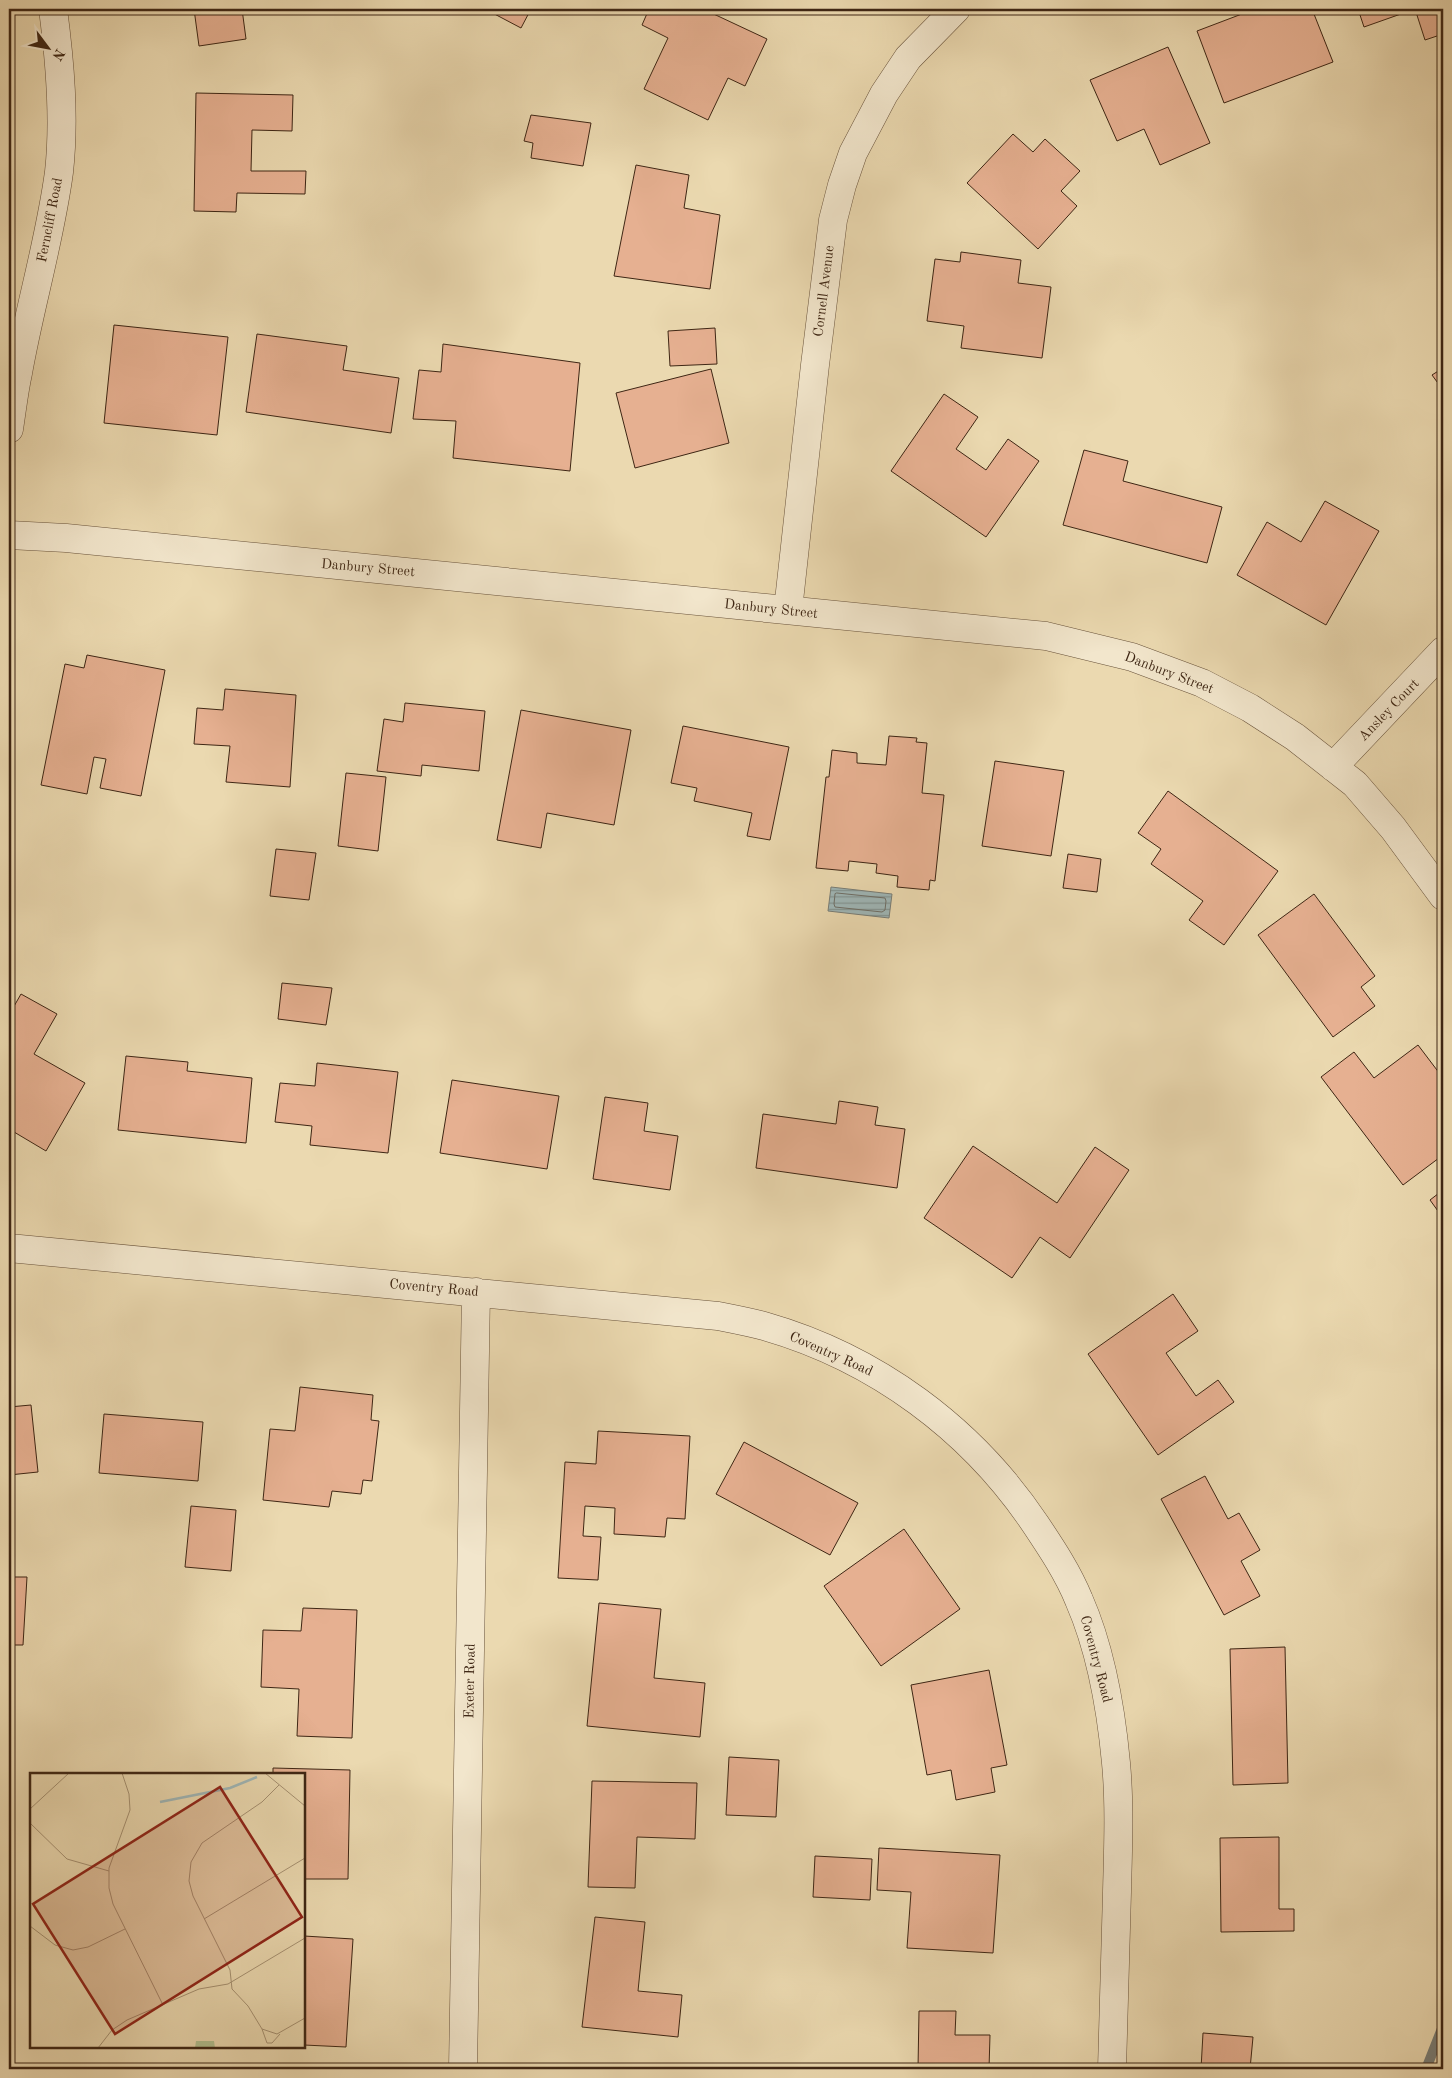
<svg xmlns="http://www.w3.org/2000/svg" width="1452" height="2078" font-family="'Old Standard TT',serif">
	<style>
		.water { fill: url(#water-rules); stroke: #787d76 }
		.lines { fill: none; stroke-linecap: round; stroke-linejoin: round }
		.shore { stroke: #6e6e66; stroke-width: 1 }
		.stream { stroke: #787d76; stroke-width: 10 }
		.building { fill: #e6b091; stroke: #3e2614 }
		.minor-casing { stroke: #69533b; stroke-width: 29 }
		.minor { stroke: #f2e6cc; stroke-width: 28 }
		.labels { text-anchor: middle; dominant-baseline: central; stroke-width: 5; stroke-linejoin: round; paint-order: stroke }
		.street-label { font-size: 14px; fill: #3e2614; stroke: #f2e6cc }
		.inset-river { fill: none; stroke: #9fb7b8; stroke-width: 2.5 }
		.inset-road { fill: none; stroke: #a69172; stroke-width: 1 }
		.view { fill: #8f2418; fill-opacity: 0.15; stroke: #8f2418; stroke-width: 2.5 }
		.inset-edge { fill: none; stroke: #3e2614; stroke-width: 2.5 }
	</style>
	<defs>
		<pattern id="water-rules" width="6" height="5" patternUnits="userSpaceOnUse" patternTransform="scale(1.25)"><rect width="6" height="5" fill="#9fb7b8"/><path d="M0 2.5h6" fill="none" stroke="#839594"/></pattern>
	</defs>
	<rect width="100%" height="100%" fill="#ebd9b0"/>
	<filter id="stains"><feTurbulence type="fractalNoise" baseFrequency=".004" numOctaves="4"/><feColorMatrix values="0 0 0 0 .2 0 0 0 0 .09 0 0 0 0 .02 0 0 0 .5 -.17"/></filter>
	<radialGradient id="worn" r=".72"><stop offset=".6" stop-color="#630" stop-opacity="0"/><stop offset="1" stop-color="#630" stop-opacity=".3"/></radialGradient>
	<!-- water -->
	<path class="water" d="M 831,887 L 892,894 L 889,918 L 828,911 Z"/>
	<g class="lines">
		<!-- shore -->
		<path class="shore" d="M 837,893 L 885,898 L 886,901 L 885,910 L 882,912 L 835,907 L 834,904 L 835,894 Z"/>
		<!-- stream -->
		<path class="stream" d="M 1426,2069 L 1443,2026"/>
	</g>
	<!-- building -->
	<path class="building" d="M 194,9 L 242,9 L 246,39 L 199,46 Z
		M 485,9 L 531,9 L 521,28 Z
		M 649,9 L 703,9 L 767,39 L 745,86 L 728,78 L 708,120 L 644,89 L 668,38 L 642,25 Z
		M 1255,9 L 1312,9 L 1333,62 L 1224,103 L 1197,31 Z
		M 1358,9 L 1443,9 L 1443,34 L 1425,40 L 1415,9 L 1364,27 Z
		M 1168,47 L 1210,143 L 1160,165 L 1144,129 L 1117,141 L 1090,80 Z
		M 196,93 L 293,95 L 292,131 L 252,130 L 251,171 L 306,171 L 305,194 L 237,193 L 236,212 L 194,211 Z
		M 531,115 L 591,123 L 583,166 L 531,158 L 533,143 L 524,141 Z
		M 1013,134 L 1033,152 L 1045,139 L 1080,171 L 1061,191 L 1077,206 L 1038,249 L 967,183 Z
		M 636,165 L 689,175 L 684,208 L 720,215 L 710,289 L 614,276 Z
		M 961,252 L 1021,260 L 1018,283 L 1051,287 L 1042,358 L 961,348 L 964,326 L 927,321 L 935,259 L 960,262 Z
		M 114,325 L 228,337 L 217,435 L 104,423 Z
		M 715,328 L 717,364 L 670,366 L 668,331 Z
		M 257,334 L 347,346 L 343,370 L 399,378 L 391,433 L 246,412 Z
		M 443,344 L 580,363 L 570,471 L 453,458 L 456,421 L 413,419 L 419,370 L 441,372 Z
		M 1443,368 L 1443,390 L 1432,375 Z
		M 711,369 L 729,443 L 635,468 L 616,393 Z
		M 944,394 L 978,417 L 956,449 L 986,470 L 1008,439 L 1039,461 L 986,537 L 891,471 Z
		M 1084,450 L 1128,461 L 1123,481 L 1222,507 L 1207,563 L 1063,525 Z
		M 1325,501 L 1379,531 L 1326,625 L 1237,575 L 1267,522 L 1301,542 Z
		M 87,655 L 165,670 L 141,796 L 100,788 L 106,759 L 94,757 L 87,794 L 41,785 L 65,664 L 84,668 Z
		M 225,689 L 296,695 L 290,787 L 226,782 L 230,746 L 194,744 L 197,708 L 223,710 Z
		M 405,703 L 485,711 L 479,771 L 422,765 L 421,776 L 377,771 L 384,719 L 403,722 Z
		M 521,710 L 631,730 L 614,825 L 547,813 L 541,848 L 497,840 Z
		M 683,726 L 789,747 L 770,840 L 747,836 L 752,813 L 694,801 L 697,788 L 671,783 Z
		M 889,736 L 917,738 L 916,742 L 927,743 L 922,793 L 944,795 L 935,881 L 930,880 L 929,890 L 897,887 L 898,876 L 876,873 L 877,864 L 849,861 L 848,871 L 816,868 L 826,777 L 829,777 L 832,750 L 857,753 L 857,763 L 886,765 Z
		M 995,761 L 1064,771 L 1051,856 L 982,846 Z
		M 346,773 L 386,777 L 378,851 L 338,846 Z
		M 1168,791 L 1278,871 L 1224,945 L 1189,920 L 1203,901 L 1151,864 L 1161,849 L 1138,833 Z
		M 276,849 L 316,853 L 309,900 L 270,896 Z
		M 1068,854 L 1101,859 L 1097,892 L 1063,888 Z
		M 1314,894 L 1375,976 L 1361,987 L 1375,1006 L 1333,1037 L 1258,935 Z
		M 282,983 L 332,988 L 326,1025 L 278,1019 Z
		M 21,994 L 57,1014 L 34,1054 L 85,1083 L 46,1151 L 9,1129 L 9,1015 Z
		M 1418,1045 L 1443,1078 L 1443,1155 L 1403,1185 L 1321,1077 L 1354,1052 L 1374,1078 Z
		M 126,1056 L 188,1062 L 187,1071 L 252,1078 L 246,1143 L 118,1130 Z
		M 317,1063 L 398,1072 L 388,1153 L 310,1145 L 312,1126 L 275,1122 L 280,1083 L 315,1086 Z
		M 452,1080 L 559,1096 L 547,1169 L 440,1153 Z
		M 605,1097 L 648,1103 L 644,1131 L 678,1136 L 670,1190 L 593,1179 Z
		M 839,1101 L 878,1107 L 875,1125 L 905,1129 L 897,1188 L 756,1168 L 763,1114 L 836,1124 Z
		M 973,1146 L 1057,1203 L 1095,1147 L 1129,1170 L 1070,1258 L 1040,1237 L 1012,1278 L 924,1218 Z
		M 1443,1190 L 1443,1218 L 1430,1200 Z
		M 1173,1294 L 1198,1331 L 1166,1353 L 1196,1396 L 1218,1380 L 1234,1402 L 1158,1455 L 1088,1354 Z
		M 300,1387 L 373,1395 L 371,1420 L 379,1421 L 372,1481 L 363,1480 L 361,1494 L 332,1491 L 329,1507 L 263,1500 L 270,1429 L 295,1431 Z
		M 31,1405 L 38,1472 L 9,1475 L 9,1407 Z
		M 104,1414 L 203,1422 L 198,1481 L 99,1473 Z
		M 598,1431 L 690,1436 L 685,1519 L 667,1518 L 665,1537 L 614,1534 L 615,1508 L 585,1506 L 583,1536 L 601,1537 L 598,1580 L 558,1578 L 565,1462 L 596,1464 Z
		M 744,1442 L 858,1503 L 830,1555 L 716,1494 Z
		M 1205,1476 L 1228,1519 L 1239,1513 L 1260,1550 L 1241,1561 L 1260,1596 L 1224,1615 L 1161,1499 Z
		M 191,1506 L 236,1510 L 231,1571 L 185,1567 Z
		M 904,1529 L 960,1609 L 881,1666 L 824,1586 Z
		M 9,1577 L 27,1577 L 23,1645 L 9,1645 Z
		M 599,1603 L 661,1609 L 654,1678 L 705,1683 L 700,1737 L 587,1726 Z
		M 303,1608 L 357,1610 L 352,1738 L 297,1736 L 299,1689 L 261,1687 L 263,1630 L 301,1631 Z
		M 1285,1647 L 1288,1783 L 1233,1785 L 1230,1649 Z
		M 989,1670 L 1007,1765 L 991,1768 L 995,1792 L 956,1800 L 951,1770 L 927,1775 L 911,1685 Z
		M 729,1757 L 779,1760 L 776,1817 L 726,1815 Z
		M 273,1768 L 350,1770 L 348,1879 L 304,1879 L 304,1774 L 273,1774 Z
		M 592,1781 L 697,1783 L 695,1839 L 637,1837 L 635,1888 L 588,1887 Z
		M 1279,1837 L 1279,1909 L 1294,1909 L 1294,1931 L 1221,1932 L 1220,1838 Z
		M 879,1848 L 1000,1855 L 993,1953 L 907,1948 L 911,1892 L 877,1890 Z
		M 815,1856 L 872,1859 L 870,1900 L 813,1897 Z
		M 595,1917 L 645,1922 L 638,1991 L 682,1995 L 678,2037 L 582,2027 Z
		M 304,1936 L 353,1939 L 346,2047 L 304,2045 Z
		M 919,2011 L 956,2011 L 955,2035 L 990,2035 L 989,2069 L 918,2069 Z
		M 1203,2033 L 1253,2037 L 1250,2069 L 1201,2069 Z"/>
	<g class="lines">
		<!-- minor casing -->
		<g class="minor-casing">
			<path id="minor" d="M 9,429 C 12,410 14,391 18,373 C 30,305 50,240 59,172 C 65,118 60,62 53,9
				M 9,535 L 66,538 L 1046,636 L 1132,657 L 1202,683 L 1250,708 L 1295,737 L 1355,784 L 1393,828 L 1443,896
				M 788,610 L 815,365 L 833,220 L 842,185 L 853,153 L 884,94 L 908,58 L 956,9
				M 1333,767 L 1443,651
				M 9,1248 L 718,1316 C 733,1319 749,1322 764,1326 C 876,1358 972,1429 1036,1525 C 1052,1549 1068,1573 1079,1600 C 1101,1650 1111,1709 1116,1763 C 1120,1805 1118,1850 1117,1892 C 1115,1951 1114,2010 1112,2069
				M 463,2069 L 476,1292"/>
		</g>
		<!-- minor -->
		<use href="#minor" class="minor"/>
	</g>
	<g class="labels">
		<!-- street labels -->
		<g class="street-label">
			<text transform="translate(50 220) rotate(-79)">Ferncliff Road</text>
			<text transform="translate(824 291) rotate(-83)">Cornell Avenue</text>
			<text transform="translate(368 568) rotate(5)">Danbury Street</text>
			<text transform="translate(771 609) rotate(6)">Danbury Street</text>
			<text transform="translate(1169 673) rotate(21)">Danbury Street</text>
			<text transform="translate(1389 710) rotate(-46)">Ansley Court</text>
			<text transform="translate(434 1288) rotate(5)">Coventry Road</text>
			<text transform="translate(831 1354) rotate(24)">Coventry Road</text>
			<text transform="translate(1096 1659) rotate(75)">Coventry Road</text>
			<text transform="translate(470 1681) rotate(-89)">Exeter Road</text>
		</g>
	</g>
	<!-- overview -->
	<g transform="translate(30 1773)">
		<rect width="275" height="275" fill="#ebd9b0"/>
		<path d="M 184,268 L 185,275 L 165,275 L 166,268 Z" fill="#b1c090"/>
		<path class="inset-river" d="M 130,29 L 200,15 L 227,4"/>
		<path class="inset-road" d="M 92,0 L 99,21 L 100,37 L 79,95 L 79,115 L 83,131 L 133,232M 235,0 L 275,33M 249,12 L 232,29 L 172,70 L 161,89 L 159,108 L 163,123 L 200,197 L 202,216 L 218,233 L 232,256 L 247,261 L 275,245M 0,36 L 39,0M 0,50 L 37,86 L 79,98M 174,146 L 275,85M 0,153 L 25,172 L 43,177 L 58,174 L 95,156M 232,256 L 237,270 L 242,270 L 250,261M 68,275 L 82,257 L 97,247 L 169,216 L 198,211 L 275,165"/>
		<path class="view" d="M 190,14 L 272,144 L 85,261 L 3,131 Z"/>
		<rect width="275" height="275" class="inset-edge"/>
	</g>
	<!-- margin -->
	<rect width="1452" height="2078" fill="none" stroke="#ebd9b0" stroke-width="30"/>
	<rect x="10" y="10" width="1432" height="2058" fill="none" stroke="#3e2614" stroke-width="2.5"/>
	<rect x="15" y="15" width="1422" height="2048" fill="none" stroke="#3e2614"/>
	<!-- north arrow -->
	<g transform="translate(48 48) rotate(122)" stroke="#f2e6cc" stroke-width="4" paint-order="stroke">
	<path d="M0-4L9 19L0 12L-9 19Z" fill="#3e2614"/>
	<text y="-8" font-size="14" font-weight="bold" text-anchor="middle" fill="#3e2614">N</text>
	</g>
	<rect width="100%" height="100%" filter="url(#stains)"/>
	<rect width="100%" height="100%" fill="url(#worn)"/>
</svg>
